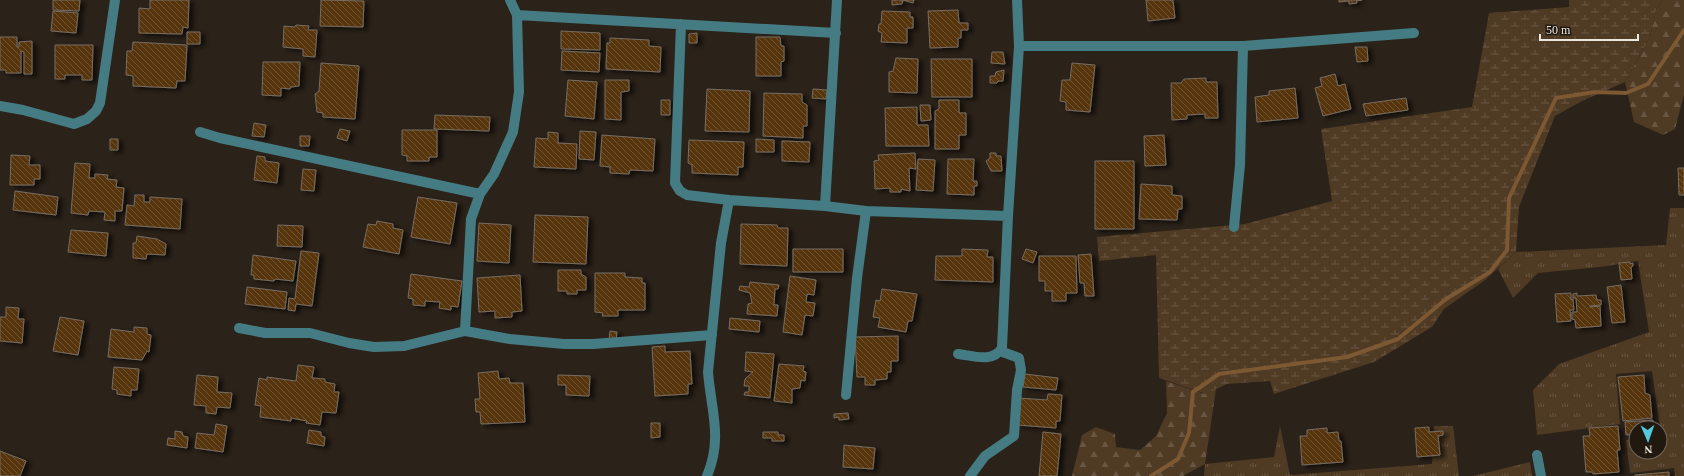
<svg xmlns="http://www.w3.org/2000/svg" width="1684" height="476" font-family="'Times New Roman',serif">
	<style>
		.grass { fill: url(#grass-tufts) }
		.forest { fill: url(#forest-firs) }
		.wetland { fill: url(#wetland-marsh) }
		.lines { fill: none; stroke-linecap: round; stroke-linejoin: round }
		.stream { stroke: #7c5833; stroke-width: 4 }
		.building { fill: url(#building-back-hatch); stroke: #776c61; filter: url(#shadow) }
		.minor { stroke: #457b83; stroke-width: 10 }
	</style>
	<defs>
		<pattern id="grass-tufts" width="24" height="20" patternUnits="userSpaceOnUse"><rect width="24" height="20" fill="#4f3a23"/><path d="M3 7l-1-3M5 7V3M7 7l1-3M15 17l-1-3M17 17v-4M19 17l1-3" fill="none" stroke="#685643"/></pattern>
		<pattern id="forest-firs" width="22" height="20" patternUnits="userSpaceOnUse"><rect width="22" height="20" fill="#4f3a23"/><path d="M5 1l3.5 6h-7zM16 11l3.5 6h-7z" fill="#685643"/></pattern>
		<pattern id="wetland-marsh" width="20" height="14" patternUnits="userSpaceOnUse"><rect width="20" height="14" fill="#4f3a23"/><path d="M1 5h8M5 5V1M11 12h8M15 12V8" fill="none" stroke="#685643"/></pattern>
		<pattern id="building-back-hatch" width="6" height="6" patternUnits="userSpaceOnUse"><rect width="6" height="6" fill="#57360e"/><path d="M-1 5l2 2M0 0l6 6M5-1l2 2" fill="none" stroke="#6f5331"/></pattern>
		<filter id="shadow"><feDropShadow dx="4.5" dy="2.5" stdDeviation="2" flood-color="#0009"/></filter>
	</defs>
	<rect width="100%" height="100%" fill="#2b2219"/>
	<!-- grass -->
	<path class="grass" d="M 1670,208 L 1684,208 L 1684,476 L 1675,476 L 1674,468 L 1630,473 L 1626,440 L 1636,439 L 1636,452 L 1660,452 L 1660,428 L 1652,371 L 1616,374 L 1620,424 L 1537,435 L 1533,390 L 1559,364 L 1649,332 L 1638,261 L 1600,267 L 1538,273 L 1513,298 L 1498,269 L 1516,252 L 1666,245 Z
		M 1280,426 L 1290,475 L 1432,464 L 1434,426 L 1453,426 L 1459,476 L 1204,476 L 1205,464 L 1274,457 Z
		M 1530,462 L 1532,476 L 1473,476 Z"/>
	<!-- forest -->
	<path class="forest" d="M 1662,0 L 1684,0 L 1684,95 L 1675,129 L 1663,135 L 1634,122 L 1625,82 L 1650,37 L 1656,10 Z
		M 1166,381 L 1205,394 L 1216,389 L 1205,464 L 1183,476 L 1072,476 L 1082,435 L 1096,427 L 1115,434 L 1116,447 L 1140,450 L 1156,436 L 1167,413 Z"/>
	<!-- wetland -->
	<path class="wetland" d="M 1569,0 L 1662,0 L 1656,10 L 1650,37 L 1625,82 L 1584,100 L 1555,116 L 1519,207 L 1516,252 L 1485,280 L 1444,309 L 1432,327 L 1374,362 L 1274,394 L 1270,381 L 1227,384 L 1206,394 L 1159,378 L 1156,255 L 1099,261 L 1097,237 L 1245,224 L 1332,201 L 1321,129 L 1472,107 L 1489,13 L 1569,7 Z"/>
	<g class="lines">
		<!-- stream -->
		<path class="stream" d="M 1151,476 L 1178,459 L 1189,433 L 1193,392 L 1219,374 L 1347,357 L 1398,339 L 1446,299 L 1490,272 L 1507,250 L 1509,198 L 1556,98 L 1595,92 L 1626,93 L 1648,84 L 1684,30"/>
	</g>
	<!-- building -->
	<path class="building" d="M 53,0 L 80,0 L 79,11 L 53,10 Z
		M 150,0 L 189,0 L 188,28 L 183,27 L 182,34 L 139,33 L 139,8 L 150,9 Z
		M 321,0 L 364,1 L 363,27 L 320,26 Z
		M 892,0 L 914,0 L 913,3 L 903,0 L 902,4 L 892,5 Z
		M 1146,0 L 1173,0 L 1175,18 L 1148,21 Z
		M 1339,0 L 1362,0 L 1356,1 L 1357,3 L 1349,4 L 1349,1 L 1339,2 Z
		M 958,10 L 959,23 L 968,23 L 968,30 L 961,30 L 961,38 L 958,38 L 958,47 L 930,48 L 928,11 Z
		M 53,11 L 78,13 L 76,33 L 51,31 Z
		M 882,11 L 910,12 L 910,17 L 913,17 L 913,28 L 907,28 L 907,43 L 881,42 L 882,33 L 878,31 L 879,24 L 881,24 Z
		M 296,25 L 309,26 L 308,30 L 317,30 L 315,57 L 303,56 L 303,49 L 283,47 L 284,26 L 295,27 Z
		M 561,31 L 600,33 L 600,50 L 561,49 Z
		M 187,32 L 200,32 L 200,44 L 187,44 Z
		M 697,33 L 697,43 L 689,43 L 689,34 Z
		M 0,37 L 17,37 L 17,47 L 19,47 L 19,42 L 32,41 L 32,74 L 24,74 L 24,52 L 21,51 L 21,73 L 6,73 L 6,70 L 0,70 Z
		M 756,37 L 780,37 L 781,46 L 784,46 L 784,61 L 781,62 L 781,76 L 756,76 Z
		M 610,38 L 649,40 L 649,46 L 661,47 L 660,72 L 606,69 L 607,43 L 610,43 Z
		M 133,42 L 187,45 L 185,81 L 177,81 L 176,88 L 133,86 L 133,76 L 126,75 L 127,51 L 132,51 Z
		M 55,45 L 93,45 L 92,80 L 82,80 L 82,75 L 65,75 L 65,79 L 55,79 Z
		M 1355,47 L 1367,47 L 1368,61 L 1357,62 Z
		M 562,51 L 600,53 L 599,72 L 561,70 Z
		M 992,52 L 1003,52 L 1005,64 L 991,63 Z
		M 896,58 L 918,59 L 917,93 L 889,92 L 889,72 L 893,71 Z
		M 931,59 L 972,59 L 972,97 L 932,97 Z
		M 263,62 L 300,62 L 299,86 L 291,87 L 290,89 L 281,88 L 281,96 L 262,95 Z
		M 321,63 L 359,66 L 355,119 L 323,117 L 323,113 L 317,112 L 315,94 L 319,91 Z
		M 1072,63 L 1095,65 L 1090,112 L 1066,110 L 1066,102 L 1060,101 L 1062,80 L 1070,80 Z
		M 1004,70 L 1003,81 L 998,81 L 997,83 L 990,83 L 990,76 L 995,76 L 996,72 Z
		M 1335,74 L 1338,86 L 1345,84 L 1351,109 L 1323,116 L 1315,88 L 1322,86 L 1320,78 Z
		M 1206,78 L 1206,82 L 1217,82 L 1218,118 L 1205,118 L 1205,114 L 1187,115 L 1187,119 L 1172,120 L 1171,83 L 1181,83 L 1184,79 Z
		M 568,80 L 597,82 L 594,119 L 565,116 Z
		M 605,80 L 629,80 L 629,91 L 621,92 L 621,120 L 605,119 Z
		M 1295,88 L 1298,118 L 1257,122 L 1255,97 L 1269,95 L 1269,91 Z
		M 707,89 L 750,91 L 749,132 L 705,131 Z
		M 813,89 L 827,90 L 826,99 L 812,98 Z
		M 764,93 L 802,94 L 802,102 L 807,105 L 807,126 L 803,126 L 803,138 L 763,136 Z
		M 1406,98 L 1408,110 L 1366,116 L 1363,104 Z
		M 661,100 L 670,100 L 670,115 L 661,115 Z
		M 939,100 L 959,100 L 959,113 L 966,113 L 966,135 L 959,135 L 959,149 L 935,149 L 935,111 L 939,109 Z
		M 920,105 L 930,105 L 931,120 L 921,121 Z
		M 917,107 L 917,125 L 928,125 L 929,146 L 886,146 L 885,108 Z
		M 435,115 L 490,117 L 489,131 L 434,129 Z
		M 254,123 L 266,125 L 264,137 L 252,136 Z
		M 340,129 L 350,131 L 347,141 L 337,138 Z
		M 402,130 L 437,130 L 437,157 L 429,157 L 429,161 L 407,161 L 407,156 L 402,155 Z
		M 580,131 L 596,132 L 594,160 L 579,159 Z
		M 548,132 L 558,133 L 558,143 L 577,144 L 576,169 L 534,167 L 536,138 L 548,139 Z
		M 602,135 L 655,139 L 653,171 L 630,170 L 629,174 L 610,173 L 610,167 L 600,166 Z
		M 1164,135 L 1166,165 L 1145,166 L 1144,136 Z
		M 300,136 L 310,136 L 309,146 L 300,146 Z
		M 110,139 L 118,139 L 118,150 L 110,150 Z
		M 756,139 L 774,140 L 774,152 L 756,152 Z
		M 689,140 L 744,142 L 743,167 L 738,167 L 738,175 L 692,173 L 692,165 L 688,163 Z
		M 782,141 L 810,142 L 809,162 L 782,161 Z
		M 915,153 L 916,169 L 909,168 L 910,191 L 901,189 L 901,192 L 890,192 L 890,188 L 875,189 L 874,161 L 879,160 L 878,155 Z
		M 990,153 L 996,153 L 996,156 L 1001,156 L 1002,171 L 991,171 L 986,161 L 990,158 Z
		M 11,155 L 30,156 L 29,165 L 40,165 L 40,179 L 34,179 L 34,185 L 10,185 Z
		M 257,156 L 265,157 L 265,161 L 279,163 L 277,183 L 254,180 Z
		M 918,159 L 935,160 L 933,191 L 916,190 Z
		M 948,159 L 974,159 L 973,181 L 977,181 L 977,186 L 974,186 L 974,195 L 947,194 Z
		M 1095,161 L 1134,161 L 1134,229 L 1095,229 Z
		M 75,163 L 90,164 L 89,178 L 95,178 L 95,174 L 108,175 L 107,179 L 117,180 L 116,187 L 124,188 L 122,211 L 115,211 L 115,221 L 104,220 L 105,212 L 89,211 L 88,215 L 71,213 Z
		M 1678,168 L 1684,168 L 1684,195 L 1679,195 Z
		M 303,169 L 316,170 L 314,191 L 301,190 Z
		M 1141,184 L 1172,186 L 1172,195 L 1182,196 L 1182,209 L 1178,209 L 1177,220 L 1139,219 Z
		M 15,191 L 58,197 L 56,215 L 13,210 Z
		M 135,195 L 144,195 L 144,202 L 150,202 L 150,197 L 182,199 L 180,229 L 125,225 L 127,205 L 134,206 Z
		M 418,197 L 457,203 L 450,244 L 411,237 Z
		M 535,215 L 588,217 L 586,264 L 533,262 Z
		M 377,221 L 393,224 L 393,228 L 403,230 L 399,254 L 363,247 L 368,224 L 376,225 Z
		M 479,223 L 511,225 L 509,263 L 477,261 Z
		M 741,224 L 777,225 L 778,228 L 788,228 L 787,266 L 740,264 Z
		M 278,225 L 303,226 L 302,247 L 277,246 Z
		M 71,230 L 108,233 L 106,256 L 68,252 Z
		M 137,236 L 157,239 L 166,244 L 165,255 L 147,254 L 146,259 L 133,258 L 133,243 L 136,243 Z
		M 793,249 L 843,249 L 843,272 L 793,272 Z
		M 962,249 L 988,250 L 987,257 L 993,257 L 993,282 L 935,280 L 936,256 L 962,256 Z
		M 1026,249 L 1037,252 L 1033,263 L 1022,259 Z
		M 301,251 L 319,253 L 312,306 L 296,304 L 295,311 L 288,310 L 289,298 L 295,299 Z
		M 1091,254 L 1094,296 L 1085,296 L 1084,283 L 1080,283 L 1078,255 Z
		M 253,255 L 296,261 L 293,281 L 275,279 L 274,281 L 254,279 L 254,275 L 251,275 Z
		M 1039,256 L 1076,256 L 1077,293 L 1066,293 L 1066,301 L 1052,301 L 1052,291 L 1045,291 L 1045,281 L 1039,281 Z
		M 1630,262 L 1630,264 L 1633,263 L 1633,266 L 1631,267 L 1632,279 L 1621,280 L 1619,263 Z
		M 558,270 L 581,270 L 581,274 L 586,277 L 586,290 L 577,290 L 577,294 L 567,294 L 567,291 L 558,291 Z
		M 595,273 L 625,273 L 625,277 L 642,278 L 642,283 L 645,283 L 645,310 L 618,310 L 618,316 L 602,316 L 603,313 L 595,312 Z
		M 411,274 L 462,281 L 458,307 L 451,306 L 451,310 L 439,308 L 440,302 L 425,301 L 425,306 L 413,305 L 413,299 L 408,298 Z
		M 520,275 L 522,311 L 512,312 L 512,317 L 495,318 L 495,311 L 479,312 L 477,278 Z
		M 790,276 L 816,280 L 814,295 L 807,294 L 806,302 L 815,303 L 813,316 L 805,315 L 802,335 L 783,332 Z
		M 750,282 L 779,285 L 778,289 L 775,289 L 774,305 L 778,305 L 777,316 L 747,314 L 748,304 L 752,303 L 750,293 L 739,290 L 740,286 L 749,287 Z
		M 1621,285 L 1625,322 L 1612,323 L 1607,287 Z
		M 247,287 L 287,292 L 285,309 L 245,304 Z
		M 882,289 L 917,294 L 912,321 L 908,321 L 906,332 L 878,327 L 880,318 L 873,317 L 876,300 L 880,301 Z
		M 1571,293 L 1571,300 L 1573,299 L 1574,310 L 1570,310 L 1571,321 L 1557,322 L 1555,294 Z
		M 1577,293 L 1577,296 L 1596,295 L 1597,300 L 1601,300 L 1601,305 L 1590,306 L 1590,307 L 1600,306 L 1601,326 L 1576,328 L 1575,320 L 1572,319 L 1572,312 L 1577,312 L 1576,298 L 1573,298 L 1573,294 Z
		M 6,307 L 19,308 L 18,319 L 24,319 L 22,343 L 0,341 L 0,317 L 6,317 Z
		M 60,317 L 84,321 L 78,355 L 53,351 Z
		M 730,318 L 760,321 L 759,332 L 729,329 Z
		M 134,327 L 147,328 L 147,334 L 151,335 L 149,352 L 147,351 L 142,360 L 108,357 L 111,329 L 134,332 Z
		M 610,331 L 617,332 L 616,340 L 609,340 Z
		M 898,336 L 898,361 L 891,361 L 891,372 L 887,372 L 887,379 L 875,380 L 875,385 L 865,385 L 865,377 L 857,377 L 855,337 Z
		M 665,346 L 665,352 L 690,351 L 692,384 L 688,384 L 688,394 L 655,396 L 652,347 Z
		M 746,352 L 774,354 L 770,398 L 744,395 L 745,392 L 749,392 L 749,386 L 744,386 L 745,379 L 753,372 L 745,371 Z
		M 779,364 L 804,366 L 803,371 L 806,372 L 805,381 L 801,380 L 800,388 L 792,389 L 792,403 L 774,401 Z
		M 298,365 L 314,367 L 312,378 L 325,379 L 325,382 L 335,384 L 334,392 L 339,392 L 336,413 L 322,412 L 320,425 L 306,423 L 307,421 L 291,418 L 291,421 L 260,417 L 261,406 L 255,405 L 259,378 L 267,380 L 267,377 L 296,381 Z
		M 114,367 L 139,369 L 137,390 L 131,390 L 131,396 L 117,394 L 117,390 L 112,389 Z
		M 498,371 L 499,379 L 509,378 L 510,383 L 523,383 L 525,422 L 481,424 L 480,412 L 476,412 L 475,399 L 480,399 L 478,373 Z
		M 1025,374 L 1058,378 L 1056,390 L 1023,387 Z
		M 197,375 L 218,377 L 217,392 L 232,393 L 230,408 L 217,407 L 216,414 L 206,413 L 206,406 L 194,405 Z
		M 558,375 L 590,376 L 589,396 L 566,395 L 566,385 L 558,385 Z
		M 1644,375 L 1645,393 L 1650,395 L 1652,418 L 1623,421 L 1618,377 Z
		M 1048,394 L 1062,395 L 1060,421 L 1056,421 L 1056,428 L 1017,425 L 1019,398 L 1047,400 Z
		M 848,413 L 849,419 L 839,420 L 839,417 L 834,418 L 834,414 Z
		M 1653,420 L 1653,428 L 1636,428 L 1636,434 L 1626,435 L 1625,422 Z
		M 651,423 L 660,423 L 660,437 L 651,438 Z
		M 216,424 L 227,426 L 223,452 L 195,448 L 197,433 L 214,435 Z
		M 1618,426 L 1620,450 L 1617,450 L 1619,472 L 1593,474 L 1592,472 L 1586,472 L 1583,436 L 1590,436 L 1589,428 Z
		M 1429,427 L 1429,432 L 1443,431 L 1443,435 L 1438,436 L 1440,455 L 1417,457 L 1415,428 Z
		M 1327,428 L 1327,433 L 1338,432 L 1339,441 L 1341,441 L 1343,462 L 1302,465 L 1300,436 L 1307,436 L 1307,430 Z
		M 309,430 L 321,432 L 321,436 L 325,437 L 324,446 L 307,443 Z
		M 175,431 L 182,432 L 183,436 L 188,437 L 187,448 L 167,445 L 168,438 L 175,439 Z
		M 763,432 L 778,432 L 778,435 L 784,435 L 784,441 L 772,441 L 772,438 L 763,438 Z
		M 1043,432 L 1061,434 L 1057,476 L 1039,476 Z
		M 844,445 L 875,448 L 873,469 L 843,467 Z
		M 0,451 L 26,461 L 20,476 L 0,476 Z
		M 1669,472 L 1669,476 L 1635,476 L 1635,475 Z"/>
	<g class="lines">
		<!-- minor -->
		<path class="minor" d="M 517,15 L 836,33
			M 681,24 L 675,183 L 680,191 L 687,195 L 729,200
			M 1019,46 L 1243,46 L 1414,33
			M 0,106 L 23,110 L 74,124 L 87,119 L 96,111 L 100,103 L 115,0
			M 200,132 L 220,138 L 480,194
			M 825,206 L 866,211 L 1008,216
			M 1234,227 L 1240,165 L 1243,46
			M 239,328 L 265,333 L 310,333 L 349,343 L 374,347 L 404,346 L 465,331 L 510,339 L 564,344 L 593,344 L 712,335
			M 465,331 L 471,219 L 480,194 L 494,174 L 513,132 L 519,92 L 517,15 L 510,0
			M 958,354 C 974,356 993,363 1002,348 L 1008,216 L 1019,46 L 1017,0
			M 846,395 L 857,278 L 866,211
			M 1537,455 L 1541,476
			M 707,476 C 723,438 711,410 708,372 L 721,243 L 729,200 L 825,206 L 837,0
			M 970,476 L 985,456 L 1014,436 L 1017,390 L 1021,370 L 1019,358 L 1000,351"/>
	</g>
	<!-- north arrow -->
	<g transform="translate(1648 440) rotate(178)"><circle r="19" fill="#211910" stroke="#726b63"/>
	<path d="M0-3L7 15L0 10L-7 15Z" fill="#53cbdb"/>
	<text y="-6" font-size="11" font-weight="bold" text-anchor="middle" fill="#ece6e0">N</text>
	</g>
	<!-- scale -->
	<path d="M1540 34v6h98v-6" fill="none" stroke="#ece6e0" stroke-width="2"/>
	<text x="1546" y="34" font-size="12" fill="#ece6e0" stroke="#211910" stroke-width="3" paint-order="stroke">50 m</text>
</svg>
